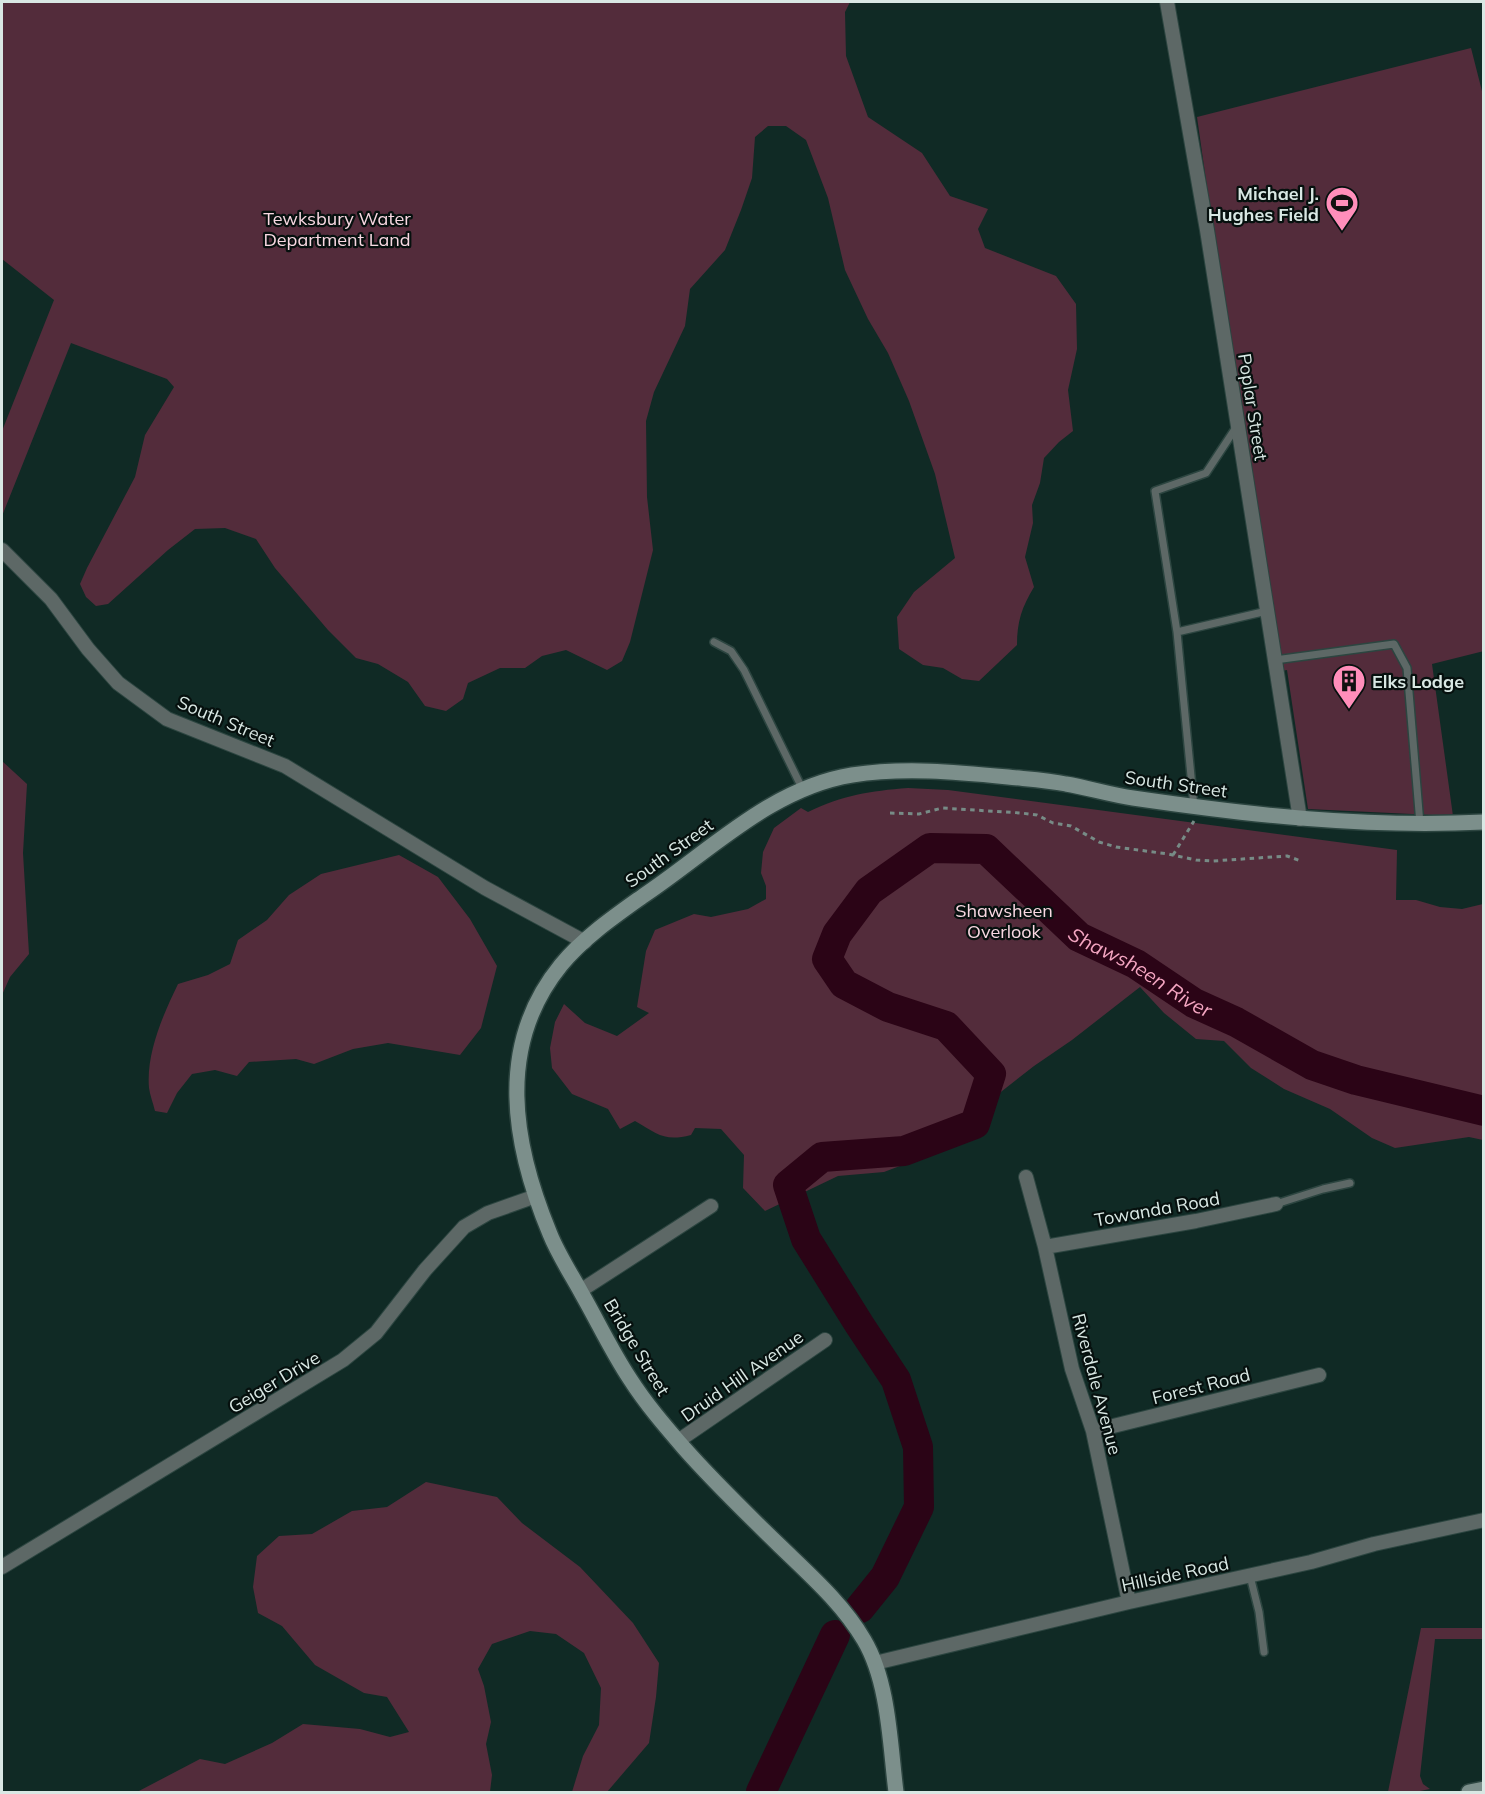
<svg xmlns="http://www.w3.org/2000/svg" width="1485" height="1794" font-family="Mulish,sans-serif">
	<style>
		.green { fill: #532c3b }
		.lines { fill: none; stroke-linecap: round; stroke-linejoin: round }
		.river { stroke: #2b0416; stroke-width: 30 }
		.lane-casing { stroke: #2c4540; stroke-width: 10 }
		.street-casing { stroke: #2c4540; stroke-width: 16 }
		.secondary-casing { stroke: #2c4540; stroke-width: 18 }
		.path { stroke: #778b86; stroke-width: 3; stroke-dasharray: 4.5 4.5; stroke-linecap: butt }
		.lane { stroke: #5d6866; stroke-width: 7 }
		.street { stroke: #5d6866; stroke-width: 14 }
		.secondary { stroke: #7c8f8b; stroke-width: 15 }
		.labels { text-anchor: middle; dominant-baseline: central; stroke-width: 4.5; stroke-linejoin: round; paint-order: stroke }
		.poi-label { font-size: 18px; font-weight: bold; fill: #d9e8e4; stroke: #06100e; text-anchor: end }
		.park-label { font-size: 18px; fill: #f9d8e2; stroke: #06100e }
		.street-label { font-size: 18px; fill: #d9e8e4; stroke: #06100e }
		.water-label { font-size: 20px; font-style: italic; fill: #f4a5c1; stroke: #06100e }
	</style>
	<rect width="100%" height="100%" fill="#102a25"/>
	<!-- green -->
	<path class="green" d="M 2,2 L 850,2 L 845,12 L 846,56 L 868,117 L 922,153 L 950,196 L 988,209 L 978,229 L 985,248 L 1056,276 L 1076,304 L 1077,349 L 1068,390 L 1073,431 L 1059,442 L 1044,458 L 1040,483 L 1032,505 L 1033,523 L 1025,557 L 1034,587 C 1022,607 1017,621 1017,645 L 979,681 L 962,679 L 943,668 L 923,665 L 899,649 L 897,617 L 914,592 L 955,558 L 935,474 L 909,401 L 888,353 L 868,319 L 845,270 L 828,198 L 806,140 L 786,126 L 768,126 L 755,137 L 752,178 L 741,210 L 725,250 L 690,289 L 685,326 L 654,392 L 646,421 L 647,497 L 653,550 L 630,642 L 622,661 L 607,670 L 566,650 L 542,656 L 525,668 L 500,668 L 468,683 L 463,699 L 446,711 L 425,706 L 408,682 L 378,664 L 356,658 L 328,630 L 275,568 L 256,539 L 225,528 L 195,529 L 168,550 L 108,604 L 96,606 L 86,597 L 80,584 L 87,568 L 135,477 L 145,435 L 174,387 L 167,379 L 71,343 L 2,516 L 2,431 L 54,300 L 2,259 Z
		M 1471,48 L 1484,99 L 1484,651 L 1432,664 L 1453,816 L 1308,809 L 1287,670 L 1276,672 L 1197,117 Z
		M 2,761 L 27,784 L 23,853 L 29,954 L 10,977 L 2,995 Z
		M 908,788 L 948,790 L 1397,850 L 1396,900 L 1416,900 L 1440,907 L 1462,909 L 1483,904 L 1483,1140 L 1469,1137 L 1395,1148 L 1372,1138 L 1330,1109 L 1284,1089 L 1251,1068 L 1224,1041 L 1196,1039 L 1164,1013 L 1140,987 L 1072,1040 L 1034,1066 L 997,1095 L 958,1144 L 884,1172 L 838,1176 L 765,1211 L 743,1188 L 744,1155 L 721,1129 L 695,1128 L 691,1135 C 664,1142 658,1134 635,1121 L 620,1129 L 608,1109 L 572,1094 L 552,1068 L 550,1048 L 555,1022 L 564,1004 L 585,1023 L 617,1036 L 649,1013 L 637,1007 L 646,951 L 655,930 L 694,914 L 711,917 L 748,909 L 766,899 L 766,886 L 761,873 L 763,852 L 774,828 L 801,808 L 808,812 C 843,795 870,791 908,788 Z
		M 399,855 L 438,877 L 470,919 L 497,966 L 481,1028 L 460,1055 L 388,1043 L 353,1049 L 314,1064 L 296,1059 L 249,1062 L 237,1076 L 215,1070 L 192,1074 L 177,1093 L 167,1113 L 155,1111 C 153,1103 150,1095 149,1088 C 146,1053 163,1015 178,984 L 208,975 L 230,964 L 238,940 L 267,920 L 289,895 L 321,874 Z
		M 426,1482 L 497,1497 L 522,1523 L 580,1567 L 633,1623 L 659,1663 L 656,1697 L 649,1743 L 607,1792 L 572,1792 L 583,1756 L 599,1725 L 601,1688 L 584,1653 L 556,1634 L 530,1631 L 492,1644 L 478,1669 L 484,1686 L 491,1722 L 486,1744 L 492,1775 L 490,1792 L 137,1792 L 200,1759 L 225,1764 L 272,1743 L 303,1724 L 360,1729 L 390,1737 L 409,1732 L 387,1697 L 364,1693 L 315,1665 L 282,1626 L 258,1613 L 253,1587 L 257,1556 L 279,1536 L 312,1534 L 352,1511 L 387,1507 Z
		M 1421,1628 L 1483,1628 L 1483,1639 L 1435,1639 L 1420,1776 L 1423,1784 L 1430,1789 L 1415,1792 L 1388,1792 Z"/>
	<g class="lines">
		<!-- river -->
		<g class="river">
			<path id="s1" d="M 860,1608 L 885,1577 L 919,1507 L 918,1447 L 896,1380 L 859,1324 L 806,1239 L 788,1185 L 822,1157 L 904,1151 L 975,1124 L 991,1074 L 946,1026 L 888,1007 L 844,984 L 827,959 L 837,934 L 869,891 L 930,848 L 986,849 L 1079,937 L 1136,964 L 1194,1003 L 1236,1022 L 1312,1065 L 1356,1080 L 1484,1111"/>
			<path d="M 761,1792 L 835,1635"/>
		</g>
		<!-- lane casing -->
		<g class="lane-casing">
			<path id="lane" d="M 1177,632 L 1155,491 L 1206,473 L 1237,426
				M 714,642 L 731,651 L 744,670 L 803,790
				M 1275,660 L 1394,644 L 1407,668 L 1420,824
				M 1194,807 L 1177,632 L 1267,611
				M 1276,1204 L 1323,1189 L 1350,1183
				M 1250,1576 L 1259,1612 L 1264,1652"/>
		</g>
		<!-- street casing -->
		<g class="street-casing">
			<path id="street" d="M 1167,2 L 1207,230 L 1300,819
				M 2,550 L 51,599 L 88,649 L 118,683 L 167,719 L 285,766 L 485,888 L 585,942
				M 1026,1177 L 1045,1247 L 1072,1369 L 1093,1431 L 1129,1602
				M 1045,1247 L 1196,1221 L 1276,1204
				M 580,1291 L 711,1206
				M 1093,1431 L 1319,1375
				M 678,1441 L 825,1340
				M 2,1567 L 343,1360 L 376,1333 L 425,1270 L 464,1227 L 488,1213 L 536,1196
				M 875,1663 L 1129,1602 L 1311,1562 L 1374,1544 L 1484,1520"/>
		</g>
		<!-- secondary casing -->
		<g class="secondary-casing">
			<path id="secondary" d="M 896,1792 C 890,1745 889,1682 864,1640 C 843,1604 810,1575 780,1546 C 747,1514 714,1482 684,1448 C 665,1426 646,1404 630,1379 C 612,1352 598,1322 582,1294 C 571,1274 558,1254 550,1234 C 513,1145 495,1046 561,965 C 583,938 615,916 643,896 C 709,852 771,788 852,775 C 904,767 956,772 1008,777 C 1027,779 1047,780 1066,784 C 1089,788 1111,795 1133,798 C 1249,815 1366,828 1484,822
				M 1469,1792 L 1484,1789"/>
		</g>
		<!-- path -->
		<path class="path" d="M 890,813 L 919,814 L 942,808 L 1021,813 L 1037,815 L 1053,823 L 1071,826 L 1099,842 L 1116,847 L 1168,854 L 1196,860 L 1213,861 L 1287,856 L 1301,861
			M 1173,855 L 1194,821"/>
		<!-- lane -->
		<use href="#lane" class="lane"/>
		<!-- street -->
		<use href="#street" class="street"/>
		<!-- secondary -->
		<use href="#secondary" class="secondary"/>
	</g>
	<!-- icons -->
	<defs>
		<g id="stadium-pin" transform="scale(1.725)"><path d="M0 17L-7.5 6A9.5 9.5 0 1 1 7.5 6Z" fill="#ff8eba" stroke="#06100e"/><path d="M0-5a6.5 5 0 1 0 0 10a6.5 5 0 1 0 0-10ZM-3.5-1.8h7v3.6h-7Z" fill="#111"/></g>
		<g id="building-pin" transform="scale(1.725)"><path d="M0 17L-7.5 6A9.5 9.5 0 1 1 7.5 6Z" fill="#ff8eba" stroke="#06100e"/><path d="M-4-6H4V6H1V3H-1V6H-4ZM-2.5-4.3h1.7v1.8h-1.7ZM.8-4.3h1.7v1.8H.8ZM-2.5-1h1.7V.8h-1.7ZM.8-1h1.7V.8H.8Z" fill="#111"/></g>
	</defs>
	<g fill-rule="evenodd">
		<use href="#stadium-pin" x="1342" y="203"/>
		<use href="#building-pin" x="1349" y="681"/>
	</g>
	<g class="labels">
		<!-- poi labels -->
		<g class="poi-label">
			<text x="1319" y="193">Michael J.<tspan x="1319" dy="21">Hughes Field</tspan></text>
			<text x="1372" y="681" text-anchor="start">Elks Lodge</text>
		</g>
		<!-- park labels -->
		<g class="park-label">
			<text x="337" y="218">Tewksbury Water<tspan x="337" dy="21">Department Land</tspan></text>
			<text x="1004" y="910">Shawsheen<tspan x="1004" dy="21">Overlook</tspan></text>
		</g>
		<!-- street labels -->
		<g class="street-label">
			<text transform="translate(1253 407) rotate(81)">Poplar Street</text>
			<text transform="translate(226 721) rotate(23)">South Street</text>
			<text transform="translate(1176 784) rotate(8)">South Street</text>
			<text transform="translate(669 853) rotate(-36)">South Street</text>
			<text transform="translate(1157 1209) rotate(-10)">Towanda Road</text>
			<text transform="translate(637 1347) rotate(59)">Bridge Street</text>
			<text transform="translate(742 1376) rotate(-35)">Druid Hill Avenue</text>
			<text transform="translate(274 1382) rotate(-31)">Geiger Drive</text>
			<text transform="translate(1097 1384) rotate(75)">Riverdale Avenue</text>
			<text transform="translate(1201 1386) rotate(-14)">Forest Road</text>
			<text transform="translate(1175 1574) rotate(-12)">Hillside Road</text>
		</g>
		<!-- water labels -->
		<g class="water-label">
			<text stroke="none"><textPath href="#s1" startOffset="1344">Shawsheen River</textPath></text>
		</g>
	</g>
	<!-- border -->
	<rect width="1485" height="1794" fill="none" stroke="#d9e8e4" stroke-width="6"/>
</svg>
